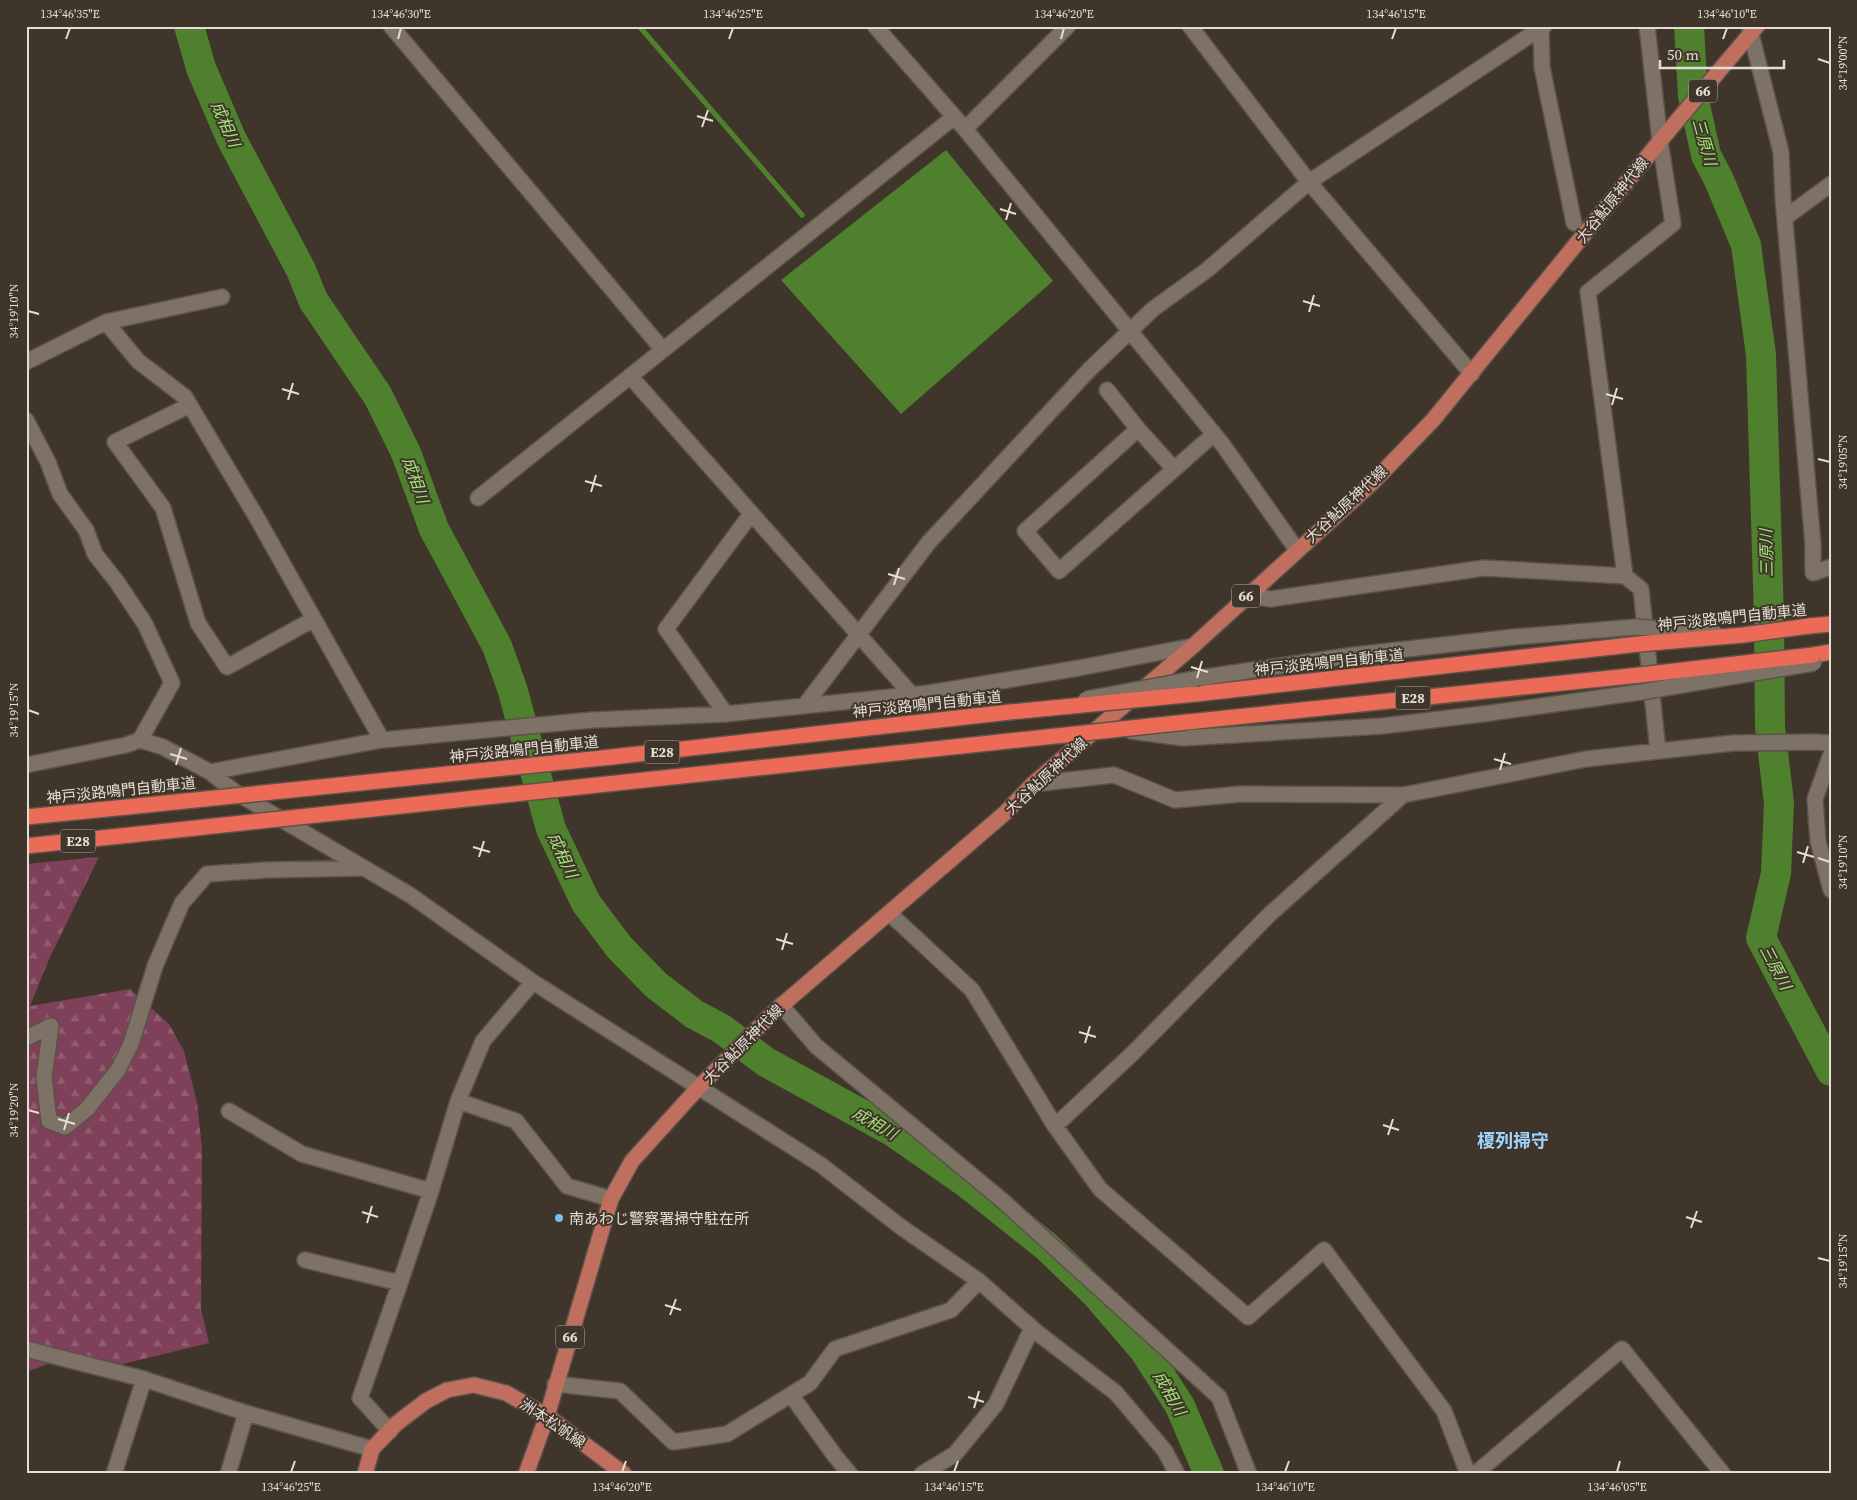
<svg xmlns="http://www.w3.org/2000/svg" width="1857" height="1500" font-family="'Source Serif 4','Noto Sans JP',serif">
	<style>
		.forest { fill: url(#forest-firs) }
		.water { fill: #4e802d }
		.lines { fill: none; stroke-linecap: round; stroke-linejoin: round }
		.stream { stroke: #4e802d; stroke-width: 5 }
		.river { stroke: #4e802d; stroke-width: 30 }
		.minor-casing { stroke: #5b5249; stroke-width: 18 }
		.major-casing { stroke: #5b5249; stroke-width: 18 }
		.highway-casing { stroke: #5b5249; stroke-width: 18 }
		.minor { stroke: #7e7266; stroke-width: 15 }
		.major { stroke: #c06e5d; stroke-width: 15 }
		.highway { stroke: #ec6b57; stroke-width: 15 }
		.minor-bridge-casing { stroke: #5b5249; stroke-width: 18; stroke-linecap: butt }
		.highway-bridge-casing { stroke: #5b5249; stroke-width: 18; stroke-linecap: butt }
		.minor-bridge { stroke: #7e7266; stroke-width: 15 }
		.highway-bridge { stroke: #ec6b57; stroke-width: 15 }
		.ticks { fill: none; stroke: #e4ddd6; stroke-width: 2 }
		.poi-dot { fill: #72c1f5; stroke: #40352a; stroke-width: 2 }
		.labels { text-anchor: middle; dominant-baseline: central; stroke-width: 4; stroke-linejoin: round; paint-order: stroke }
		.shield { fill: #40352a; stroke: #b3aba2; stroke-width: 1 }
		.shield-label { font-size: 14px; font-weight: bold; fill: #e4ddd6 }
		.street-label { font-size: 15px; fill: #e4ddd6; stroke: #40352a }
		.poi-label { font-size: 15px; fill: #e4ddd6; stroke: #40352a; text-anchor: start }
		.water-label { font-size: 16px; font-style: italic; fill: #a1e579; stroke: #40352a }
		.quarter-label { font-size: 18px; font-weight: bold; fill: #9dd6fd; stroke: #40352a }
		.neatline { fill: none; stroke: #e4ddd6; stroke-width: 2 }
		.ticks-label { font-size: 12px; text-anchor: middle; fill: #e4ddd6 }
	</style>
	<defs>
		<pattern id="forest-firs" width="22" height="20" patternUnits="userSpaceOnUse" patternTransform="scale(1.25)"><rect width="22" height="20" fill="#7e4159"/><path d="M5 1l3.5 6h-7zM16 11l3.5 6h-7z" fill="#905c70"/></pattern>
	</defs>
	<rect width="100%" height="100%" fill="#40352a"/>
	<!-- forest -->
	<path class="forest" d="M 99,857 L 50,957 L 30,1006 L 130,989 L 169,1024 L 184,1051 L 197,1102 L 202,1149 L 201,1309 L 209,1343 L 98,1370 L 76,1364 L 48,1364 L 26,1372 L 26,864 Z"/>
	<!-- water -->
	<path class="water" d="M 946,150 L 1053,281 L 901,414 L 781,280 Z"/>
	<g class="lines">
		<!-- stream -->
		<path class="stream" d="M 639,26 L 802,215"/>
		<!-- river -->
		<path class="river" d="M 189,26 L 201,68 L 231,138 L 301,270 L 313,300 L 378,396 L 406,453 L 434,529 L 497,646 L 512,688 L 551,829 L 586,903 L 619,947 L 656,985 L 694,1014 L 722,1029 L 766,1062 L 892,1131 L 968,1184 L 1046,1246 L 1096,1294 L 1144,1350 L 1180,1406 L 1209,1474
			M 1689,26 L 1693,96 L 1706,155 L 1719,180 L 1746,245 L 1761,355 L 1769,618 L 1770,727 L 1779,803 L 1776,873 L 1761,938 L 1831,1071"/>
		<!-- minor casing -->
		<g class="minor-casing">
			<path id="minor" d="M 391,26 L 663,350
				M 875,26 L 965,129 L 1223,445 L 1297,550
				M 1190,26 L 1309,182 L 1472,374
				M 1541,26 L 1542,67 L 1574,223
				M 1749,26 L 1781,152 L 1783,198 L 1813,545 L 1813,573 L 1831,567
				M 965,129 L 1068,26
				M 1786,217 L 1831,184
				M 106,322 L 138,361 L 185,397 L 257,518 L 382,740
				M 26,362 L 106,322 L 222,297
				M 630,376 L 912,695
				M 1107,390 L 1138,429 L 1174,469
				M 190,405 L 115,442 L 163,508 L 198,623 L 227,667 L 314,619
				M 26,420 L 48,462 L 60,494 L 86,530 L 95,554 L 117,582 L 145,624 L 172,683 L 140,740
				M 1138,429 L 1025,531 L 1059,571 L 1214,434
				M 478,498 L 954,117
				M 1625,576 L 1588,292 L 1673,224 L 1660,141 L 1647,26
				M 1247,595 L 1270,599 L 1484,568 L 1625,576 L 1641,589 L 1658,751
				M 1199,678 L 1354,655 L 1514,637 L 1636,627
				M 805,705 L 929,542 L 1089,370 L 1153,309 L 1207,270 L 1309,182 L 1544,26
				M 726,714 L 666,629 L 751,514
				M 1131,731 L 1183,738 L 1382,726 L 1483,714 L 1641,692
				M 1831,754 L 1815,799 L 1818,841 L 1831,890
				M 26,765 L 126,745 L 140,740 L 163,747 L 210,772 L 235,792 L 410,895 L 533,982 L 821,1165 L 901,1227 L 979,1281 L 1039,1334 L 1116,1393 L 1165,1451 L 1177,1474
				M 210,772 L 382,740 L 592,720 L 726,714 L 929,693 L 1079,668 L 1193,646
				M 1033,784 L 1114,775 L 1175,800 L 1241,794 L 1403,795 L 1586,759 L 1733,743 L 1813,742 L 1831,743
				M 889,913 L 972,990 L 1055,1126 L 1100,1189 L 1248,1317 L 1324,1250 L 1444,1411 L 1468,1474
				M 781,1005 L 816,1046 L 1003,1201 L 1219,1397 L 1249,1474
				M 26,1038 L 51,1026 L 44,1077 L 49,1121 L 65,1127 L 87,1109 L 118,1070 L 131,1044 L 155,966 L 182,903 L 207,874 L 267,870 L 362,868
				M 458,1101 L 516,1121 L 567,1186 L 611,1199
				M 229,1111 L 302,1154 L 431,1191
				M 1055,1126 L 1134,1052 L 1270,914 L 1403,795
				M 305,1260 L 400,1283 L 431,1191 L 458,1101 L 483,1041 L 533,982
				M 26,1349 L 144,1379 L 246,1413 L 372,1449
				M 555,1384 L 620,1391 L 673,1442 L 727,1434 L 810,1383 L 835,1349 L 951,1310 L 979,1281
				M 791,1395 L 835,1456 L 850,1474
				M 390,1431 L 360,1398 L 400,1283
				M 114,1474 L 144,1379
				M 228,1474 L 246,1413
				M 922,1474 L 955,1454 L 996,1404 L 1032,1328
				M 1475,1474 L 1622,1349 L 1723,1474"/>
		</g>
		<!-- major casing -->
		<g class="major-casing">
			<path id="major" d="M 365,1474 L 372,1449 L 397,1423 L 426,1401 L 447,1390 L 474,1385 L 506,1393 L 547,1416 L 624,1474
				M 526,1474 L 547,1416 L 611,1199 L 632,1161 L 699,1087 L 775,1011 L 1005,813 L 1033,784 L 1193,646 L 1373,482 L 1433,420 L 1660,141 L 1757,26"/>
		</g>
		<!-- highway casing -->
		<g class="highway-casing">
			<path id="highway" d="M 1809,626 L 1831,624
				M 1813,655 L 1831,652
				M 1196,694 L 1639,644
				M 1187,722 L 1640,675
				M 26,817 L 127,807
				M 26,846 L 130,835"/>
		</g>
		<!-- minor -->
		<use href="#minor" class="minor"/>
		<!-- major -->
		<use href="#major" class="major"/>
		<!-- highway -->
		<use href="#highway" class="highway"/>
		<!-- minor-bridge casing -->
		<g class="minor-bridge-casing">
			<path id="minor-bridge" d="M 1636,627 L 1715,633
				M 1641,692 L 1814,663
				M 1086,699 L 1199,678"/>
		</g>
		<!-- highway-bridge casing -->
		<g class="highway-bridge-casing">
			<path id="highway-bridge" d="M 1639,644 L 1743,635 L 1809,626
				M 1640,675 L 1813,655
				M 127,807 L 612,757 L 1010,712 L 1196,694
				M 130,835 L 1187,722"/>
		</g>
		<!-- minor-bridge -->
		<use href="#minor-bridge" class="minor-bridge"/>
		<!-- highway-bridge -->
		<use href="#highway-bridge" class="highway-bridge"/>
	</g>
	<!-- ticks -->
	<path class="ticks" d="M 66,39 L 70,28M 398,39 L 401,28M 729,39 L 733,28M 1061,39 L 1064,28M 1392,39 L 1396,28M 1723,39 L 1727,28M 1818,59 L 1830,63M 697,116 L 713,121M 702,127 L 708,110M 1000,209 L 1016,214M 1006,220 L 1011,203M 1303,301 L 1320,306M 28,311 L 39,314M 1309,312 L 1314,295M 282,389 L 299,394M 1606,394 L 1623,399M 288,400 L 293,383M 1612,405 L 1617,388M 1818,459 L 1830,462M 585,481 L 602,486M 591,492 L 596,475M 888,574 L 905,579M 894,585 L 899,568M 1191,667 L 1208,672M 1197,678 L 1202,661M 28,710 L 39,714M 170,754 L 187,759M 1494,759 L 1511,764M 176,765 L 181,748M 1500,770 L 1505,753M 473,847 L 490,852M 1797,852 L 1814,857M 479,857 L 484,841M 1818,858 L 1830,862M 1803,863 L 1808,846M 776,939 L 793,944M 782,950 L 787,933M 1079,1032 L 1096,1037M 1085,1043 L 1090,1026M 28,1110 L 39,1113M 58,1119 L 75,1124M 1383,1125 L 1399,1130M 64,1130 L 69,1113M 1388,1135 L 1393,1119M 362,1212 L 378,1217M 1686,1217 L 1702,1222M 367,1223 L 372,1206M 1691,1228 L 1697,1211M 1818,1258 L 1830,1261M 665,1305 L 681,1310M 670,1315 L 676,1299M 968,1397 L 984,1402M 974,1408 L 979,1391M 291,1472 L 295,1461M 622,1472 L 626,1461M 954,1472 L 958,1461M 1285,1472 L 1289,1461M 1617,1472 L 1620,1461"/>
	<!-- markers -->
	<circle class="poi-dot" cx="559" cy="1218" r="5"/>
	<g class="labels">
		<!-- shield labels -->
		<g class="shield">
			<rect x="1689" y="79.5" width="28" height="23" rx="4"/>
			<rect x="1232" y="584.5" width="28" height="23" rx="4"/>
			<rect x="1395.5" y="686.5" width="35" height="23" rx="4"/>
			<rect x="644.5" y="740.5" width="35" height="23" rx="4"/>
			<rect x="60.5" y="829.5" width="35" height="23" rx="4"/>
			<rect x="556" y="1325.5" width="28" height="23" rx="4"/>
		</g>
		<g class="shield-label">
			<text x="1703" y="91">66</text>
			<text x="1246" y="596">66</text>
			<text x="1413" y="698">E28</text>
			<text x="662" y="752">E28</text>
			<text x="78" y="841">E28</text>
			<text x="570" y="1337">66</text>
		</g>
		<!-- street labels -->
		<g class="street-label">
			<text transform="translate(1612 200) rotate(-51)">大谷鮎原神代線</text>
			<text transform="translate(1346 504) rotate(-43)">大谷鮎原神代線</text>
			<text transform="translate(1732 617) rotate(-6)">神戸淡路鳴門自動車道</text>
			<text transform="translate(1329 662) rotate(-6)">神戸淡路鳴門自動車道</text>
			<text transform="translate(927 704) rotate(-6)">神戸淡路鳴門自動車道</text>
			<text transform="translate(524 749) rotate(-6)">神戸淡路鳴門自動車道</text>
			<text transform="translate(1046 776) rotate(-43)">大谷鮎原神代線</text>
			<text transform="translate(121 790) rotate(-6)">神戸淡路鳴門自動車道</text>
			<text transform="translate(743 1044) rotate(-45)">大谷鮎原神代線</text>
			<text transform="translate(553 1423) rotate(34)">洲本松帆線</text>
		</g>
		<!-- poi labels -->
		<g class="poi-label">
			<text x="569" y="1218">南あわじ警察署掃守駐在所</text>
		</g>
		<!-- water labels -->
		<g class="water-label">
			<text transform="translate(226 124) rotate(66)">成相川</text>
			<text transform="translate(1705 142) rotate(74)">三原川</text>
			<text transform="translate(416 480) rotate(70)">成相川</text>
			<text transform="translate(1766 553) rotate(-91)">三原川</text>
			<text transform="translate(563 855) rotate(65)">成相川</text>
			<text transform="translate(1776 967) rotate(62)">三原川</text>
			<text transform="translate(875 1123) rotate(30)">成相川</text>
			<text transform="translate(1170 1393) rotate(60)">成相川</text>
		</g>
		<!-- quarter labels -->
		<g class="quarter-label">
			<text x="1513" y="1140">榎列掃守</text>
		</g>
	</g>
	<!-- border -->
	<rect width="1857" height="1500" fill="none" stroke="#40352a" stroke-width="55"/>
	<!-- scale -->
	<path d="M1660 60v8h124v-8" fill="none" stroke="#e4ddd6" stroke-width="2.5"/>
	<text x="1667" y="60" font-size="15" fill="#e4ddd6" stroke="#40352a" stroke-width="4" paint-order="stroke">50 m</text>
	<rect x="28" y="28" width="1802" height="1444" class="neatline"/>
	<g class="ticks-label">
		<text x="70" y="18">134°46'35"E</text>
		<text x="401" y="18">134°46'30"E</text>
		<text x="733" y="18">134°46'25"E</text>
		<text x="1064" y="18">134°46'20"E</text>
		<text x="1396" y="18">134°46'15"E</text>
		<text x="1727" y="18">134°46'10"E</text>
		<text transform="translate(1843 63) rotate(-90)" y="4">34°19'00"N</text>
		<text transform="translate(14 311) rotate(-90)" y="4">34°19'10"N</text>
		<text transform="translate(1843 462) rotate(-90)" y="4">34°19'05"N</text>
		<text transform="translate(14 710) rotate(-90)" y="4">34°19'15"N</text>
		<text transform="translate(1843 862) rotate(-90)" y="4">34°19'10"N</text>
		<text transform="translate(14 1110) rotate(-90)" y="4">34°19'20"N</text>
		<text transform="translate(1843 1261) rotate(-90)" y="4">34°19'15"N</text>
		<text x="291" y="1491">134°46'25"E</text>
		<text x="622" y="1491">134°46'20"E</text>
		<text x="954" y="1491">134°46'15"E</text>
		<text x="1285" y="1491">134°46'10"E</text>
		<text x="1617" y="1491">134°46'05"E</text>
	</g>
</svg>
